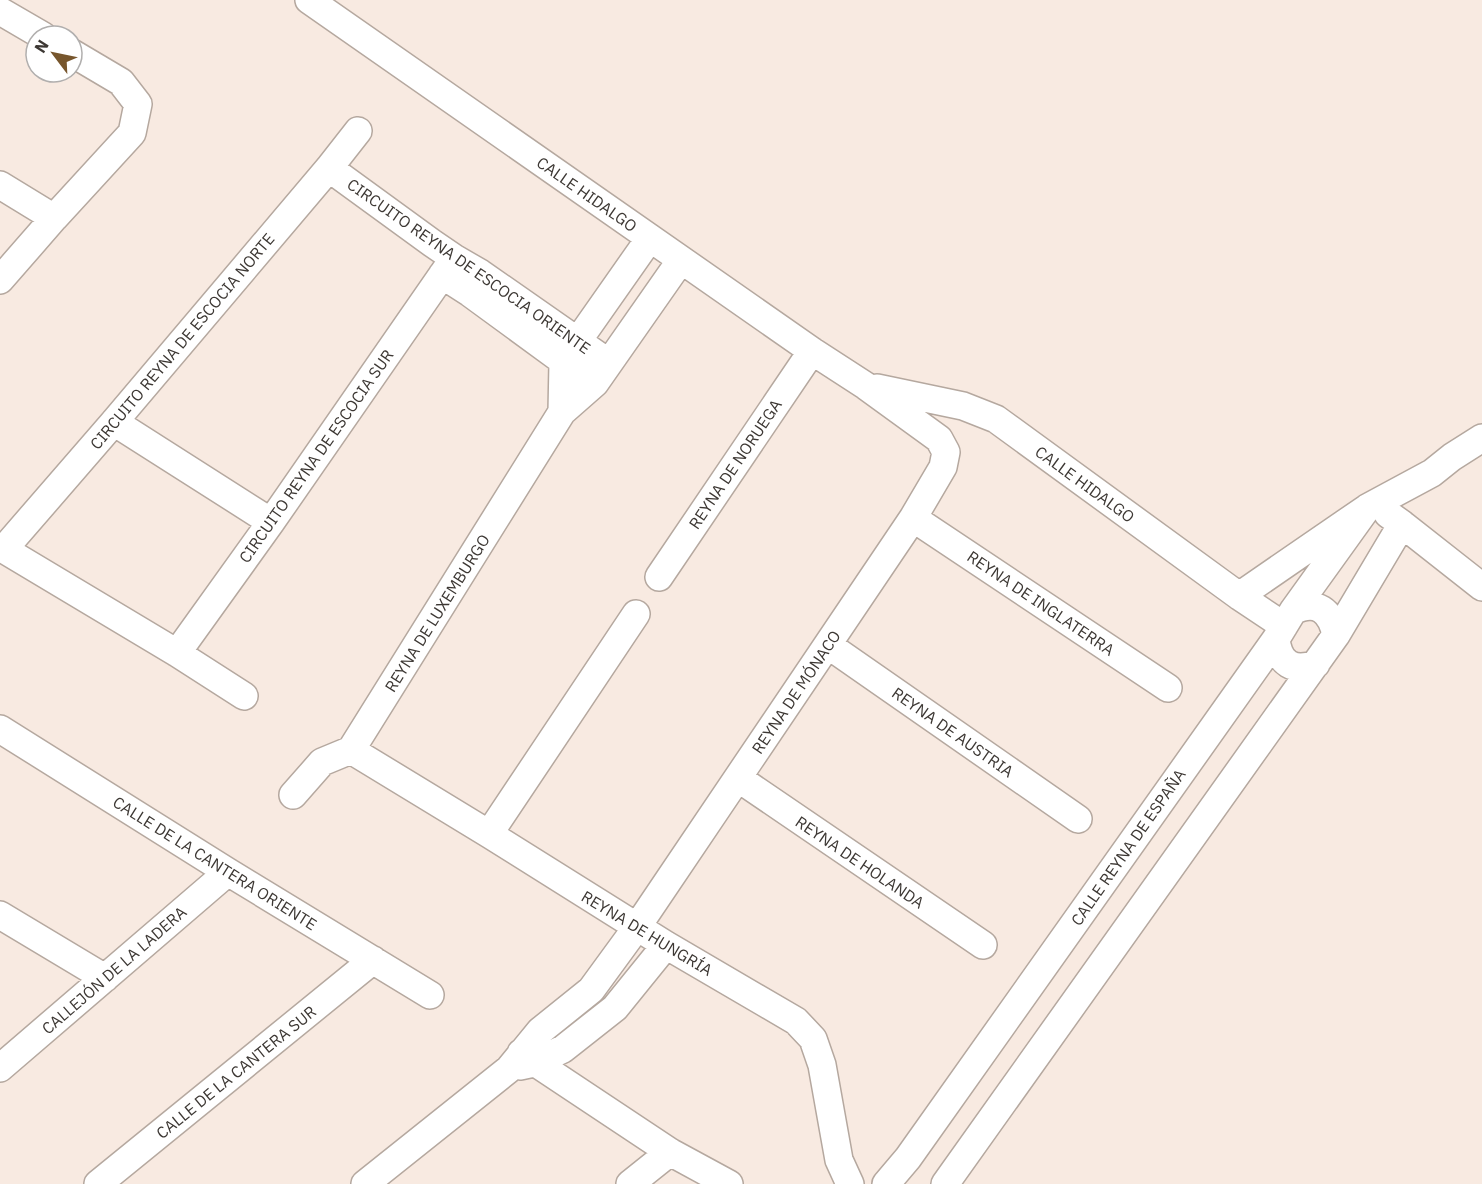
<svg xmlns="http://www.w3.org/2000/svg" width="1482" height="1184" font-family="'IBM Plex Sans',sans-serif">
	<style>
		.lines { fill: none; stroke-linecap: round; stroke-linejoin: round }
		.minor-casing { stroke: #b5a89f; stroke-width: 30 }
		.minor { stroke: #fff; stroke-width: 27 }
		.labels { text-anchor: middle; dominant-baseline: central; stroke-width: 6; stroke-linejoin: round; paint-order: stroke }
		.street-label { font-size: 16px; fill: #3d3834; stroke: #fff }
	</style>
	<rect width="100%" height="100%" fill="#f8eae1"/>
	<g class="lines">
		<!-- minor casing -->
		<g class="minor-casing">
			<path id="minor" d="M 309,0 L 812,351 L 866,386 L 939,439 L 946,452 L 943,467 L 913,518 L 637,927 L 591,990 L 540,1031 L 509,1069 L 365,1184
				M 0,11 L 43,36
				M 329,168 L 432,243 L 454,258 L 480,273 L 609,363
				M 0,185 L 54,218
				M 442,275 L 470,293 L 578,372
				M 0,280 L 54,218 L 132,133 L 138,104 L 121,82 L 72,53
				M 877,388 L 963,406 L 996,419 L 1239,596 L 1284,626
				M 562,412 L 563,362 L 650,238
				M 114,422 L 271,522
				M 1388,514 L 1402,524 L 1482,587
				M 913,518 L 1168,688
				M 0,547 L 177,653 L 244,696
				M 4,549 L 114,422 L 329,168 L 358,131
				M 659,577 L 812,351
				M 1239,596 L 1367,508 L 1432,473 L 1452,457 L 1482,438
				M 1293,611 C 1317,599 1331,611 1336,635
				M 1276,639 C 1279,664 1293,672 1316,664
				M 828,645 L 1078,819
				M 177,653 L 271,522 L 454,258
				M 0,729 L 228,872 L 430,995
				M 351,750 L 489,834 L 666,945 L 796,1021 L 813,1039 L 822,1065 L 839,1160 L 850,1184
				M 738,778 L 983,945
				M 293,795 L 322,762 L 351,750 L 562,412 L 595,383 L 681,260
				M 489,834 L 636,614
				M 0,915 L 105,978
				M 521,1053 L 670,1152 L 729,1184
				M 520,1066 L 534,1063 L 563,1049 L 615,1008 L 666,945
				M 0,1068 L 228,872
				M 98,1184 L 373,960
				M 630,1184 L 670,1152
				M 886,1184 L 908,1158 L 1276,639 L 1293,611 L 1367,508
				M 945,1184 L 1336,635 L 1402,524"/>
		</g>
		<!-- minor -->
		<use href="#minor" class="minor"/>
	</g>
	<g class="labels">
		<!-- street labels -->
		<g class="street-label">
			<text transform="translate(587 194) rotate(35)">CALLE HIDALGO</text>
			<text transform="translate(469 266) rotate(35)">CIRCUITO REYNA DE ESCOCIA ORIENTE</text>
			<text transform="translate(182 341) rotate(-50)">CIRCUITO REYNA DE ESCOCIA NORTE</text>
			<text transform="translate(316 456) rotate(-55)">CIRCUITO REYNA DE ESCOCIA SUR</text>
			<text transform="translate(735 464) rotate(-56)">REYNA DE NORUEGA</text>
			<text transform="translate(1085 484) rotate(36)">CALLE HIDALGO</text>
			<text transform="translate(1041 603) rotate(34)">REYNA DE INGLATERRA</text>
			<text transform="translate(437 613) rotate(-58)">REYNA DE LUXEMBURGO</text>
			<text transform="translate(796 692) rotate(-56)">REYNA DE MÓNACO</text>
			<text transform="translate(953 732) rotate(35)">REYNA DE AUSTRIA</text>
			<text transform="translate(1128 847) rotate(-55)">CALLE REYNA DE ESPAÑA</text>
			<text transform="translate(860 862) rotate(34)">REYNA DE HOLANDA</text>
			<text transform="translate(215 863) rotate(32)">CALLE DE LA CANTERA ORIENTE</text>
			<text transform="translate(647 933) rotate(31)">REYNA DE HUNGRÍA</text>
			<text transform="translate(114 970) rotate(-41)">CALLEJÓN DE LA LADERA</text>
			<text transform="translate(236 1072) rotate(-39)">CALLE DE LA CANTERA SUR</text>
		</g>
	</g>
	<!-- north arrow -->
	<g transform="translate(54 54) rotate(302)"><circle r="28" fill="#ffffff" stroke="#b1afae" stroke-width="1.5"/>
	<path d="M0-4.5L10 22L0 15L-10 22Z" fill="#77562d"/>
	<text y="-9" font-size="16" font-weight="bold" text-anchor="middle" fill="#3d3834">N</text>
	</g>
</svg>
